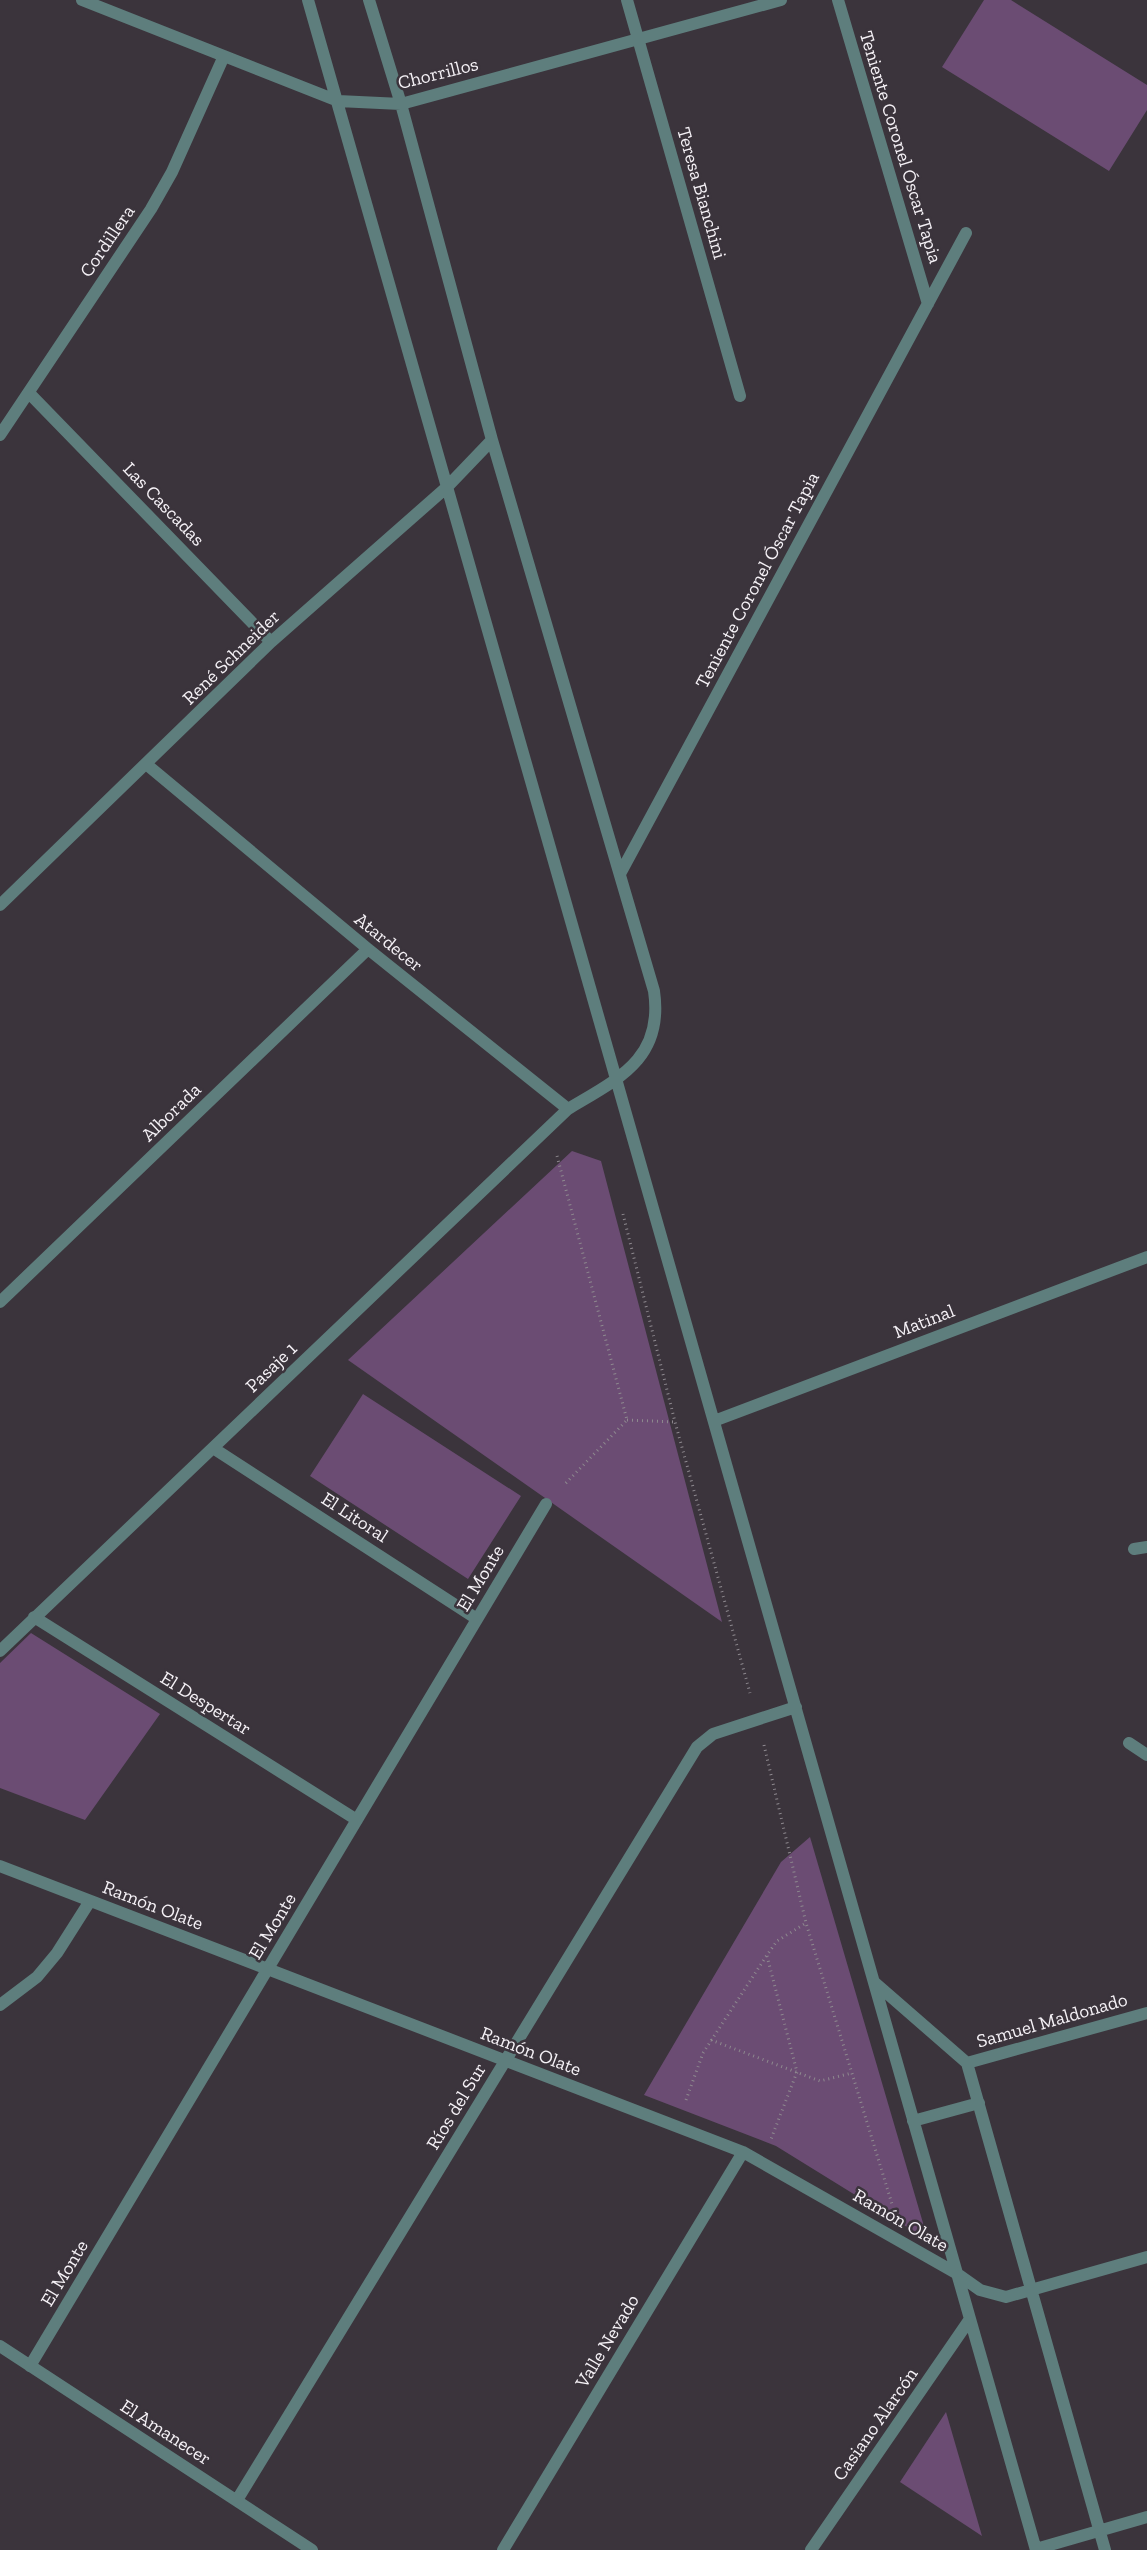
<svg xmlns="http://www.w3.org/2000/svg" width="1147" height="2550" font-family="'Zilla Slab',serif">
	<style>
		.green { fill: #6b4c73 }
		.lines { fill: none; stroke-linecap: round; stroke-linejoin: round }
		.path { stroke: #8e898f; stroke-width: 3; stroke-dasharray: 1 4; stroke-linecap: butt }
		.minor { stroke: #5e7e7d; stroke-width: 12 }
		.labels { text-anchor: middle; dominant-baseline: central; stroke-width: 5; stroke-linejoin: round; paint-order: stroke }
		.street-label { font-size: 19px; fill: #f5f1f6; stroke: #3b343c }
	</style>
	<rect width="100%" height="100%" fill="#3b343c"/>
	<!-- green -->
	<path class="green" d="M 984,0 L 1011,0 L 1147,85 L 1147,110 L 1109,171 L 942,67 Z
		M 572,1151 L 601,1161 L 722,1622 L 348,1360 Z
		M 363,1394 L 521,1496 L 468,1579 L 310,1476 Z
		M 31,1633 L 160,1714 L 85,1820 L 0,1788 L 0,1663 Z
		M 810,1837 L 928,2240 L 776,2146 L 644,2095 L 781,1862 Z
		M 946,2412 L 982,2536 L 900,2482 Z"/>
	<g class="lines">
		<!-- path -->
		<path class="path" d="M 557,1156 L 627,1420 L 564,1485
			M 623,1214 L 675,1422 L 750,1693
			M 627,1420 L 675,1422
			M 764,1745 L 806,1923 L 892,2204
			M 767,1956 L 797,2072 L 771,2139
			M 711,2040 L 820,2081 L 852,2073
			M 686,2100 L 703,2053 L 767,1955 L 777,1941 L 806,1923"/>
		<!-- minor -->
		<path class="minor" d="M 82,0 L 338,101 L 401,104 L 781,0
			M 308,0 L 1036,2550
			M 627,0 L 740,396
			M 838,0 L 928,304
			M 29,393 L 271,642
			M 0,435 L 151,209 L 172,172 L 224,56
			M 146,764 L 368,949 L 568,1109 C 618,1079 664,1059 654,991 L 492,440 L 401,104 L 369,0
			M 620,874 L 966,233
			M 0,905 L 271,642 L 447,487 L 492,440
			M 0,1302 L 368,949
			M 714,1421 L 1147,1257
			M 213,1448 L 477,1619
			M 1134,1549 L 1147,1547
			M 34,1617 L 357,1820
			M 0,1651 L 568,1109
			M 1129,1743 L 1147,1755
			M 0,1866 L 743,2152 L 956,2273 L 980,2290 L 1006,2297 L 1147,2257
			M 874,1982 L 967,2063 L 1105,2550
			M 0,2005 L 37,1977 L 57,1953 L 90,1901
			M 967,2063 L 1147,2013
			M 913,2121 L 979,2103
			M 0,2346 L 312,2550
			M 30,2366 L 546,1504
			M 237,2500 L 697,1747 L 713,1734 L 796,1707
			M 1036,2549 L 1147,2517
			M 503,2550 L 743,2152
			M 811,2550 L 970,2319"/>
	</g>
	<g class="labels">
		<!-- street labels -->
		<g class="street-label">
			<text transform="translate(438 73) rotate(-14)">Chorrillos</text>
			<text transform="translate(901 147) rotate(73)">Teniente Coronel Óscar Tapia</text>
			<text transform="translate(702 193) rotate(74)">Teresa Bianchini</text>
			<text transform="translate(107 241) rotate(-56)">Cordillera</text>
			<text transform="translate(164 504) rotate(46)">Las Cascadas</text>
			<text transform="translate(757 580) rotate(-62)">Teniente Coronel Óscar Tapia</text>
			<text transform="translate(231 657) rotate(-44)">René Schneider</text>
			<text transform="translate(389 942) rotate(39)">Atardecer</text>
			<text transform="translate(171 1112) rotate(-44)">Alborada</text>
			<text transform="translate(924 1321) rotate(-21)">Matinal</text>
			<text transform="translate(271 1367) rotate(-44)">Pasaje 1</text>
			<text transform="translate(355 1517) rotate(33)">El Litoral</text>
			<text transform="translate(480 1578) rotate(-59)">El Monte</text>
			<text transform="translate(206 1703) rotate(32)">El Despertar</text>
			<text transform="translate(153 1905) rotate(21)">Ramón Olate</text>
			<text transform="translate(272 1926) rotate(-59)">El Monte</text>
			<text transform="translate(1052 2020) rotate(-16)">Samuel Maldonado</text>
			<text transform="translate(531 2051) rotate(21)">Ramón Olate</text>
			<text transform="translate(456 2106) rotate(-59)">Ríos del Sur</text>
			<text transform="translate(901 2220) rotate(30)">Ramón Olate</text>
			<text transform="translate(64 2273) rotate(-59)">El Monte</text>
			<text transform="translate(607 2341) rotate(-59)">Valle Nevado</text>
			<text transform="translate(875 2424) rotate(-55)">Casiano Alarcón</text>
			<text transform="translate(166 2432) rotate(33)">El Amanecer</text>
		</g>
	</g>
</svg>
